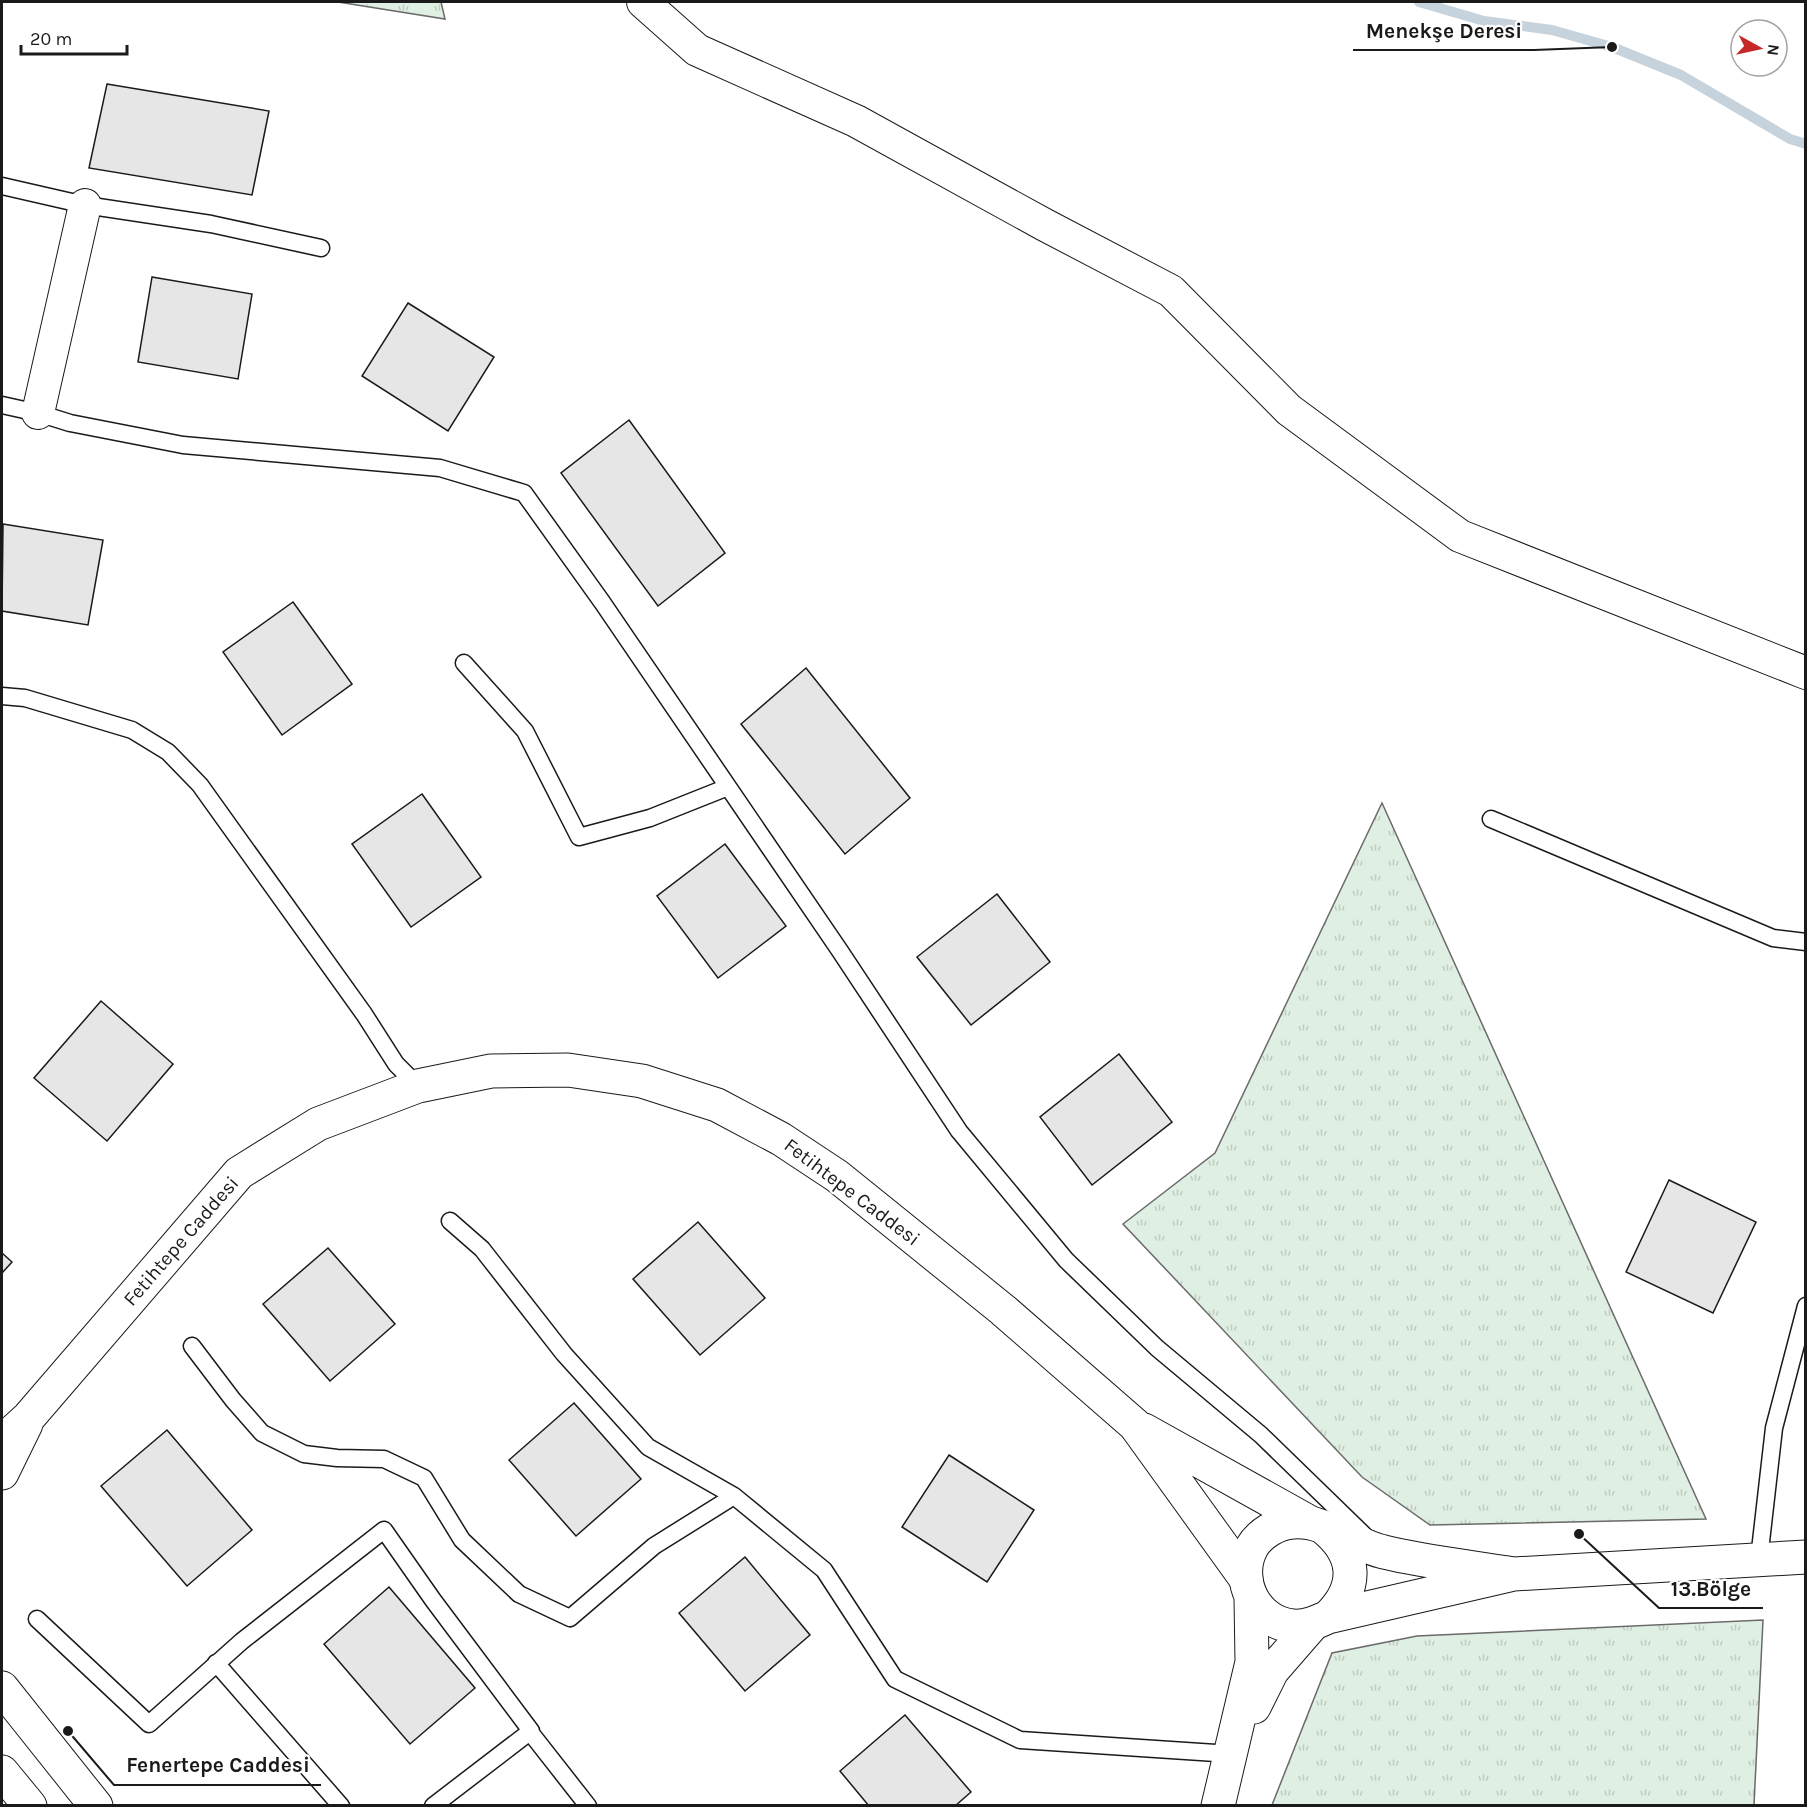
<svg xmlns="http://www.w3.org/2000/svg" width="1807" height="1807" font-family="Karla,sans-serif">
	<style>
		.grass { fill: url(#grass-tufts); stroke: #6a6a6a; stroke-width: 1.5 }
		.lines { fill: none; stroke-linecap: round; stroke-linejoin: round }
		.stream { stroke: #c6d2dc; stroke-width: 10 }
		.building { fill: #e6e6e6; stroke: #1a1a1a; stroke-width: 1.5 }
		.service-casing { stroke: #1a1a1a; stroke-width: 19 }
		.minor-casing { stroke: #1a1a1a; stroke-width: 34 }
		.tertiary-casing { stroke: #1a1a1a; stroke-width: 35 }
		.secondary-casing { stroke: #1a1a1a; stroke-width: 35 }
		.primary-casing { stroke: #1a1a1a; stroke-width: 35 }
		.service { stroke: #fff; stroke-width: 16 }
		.minor { stroke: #fff; stroke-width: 32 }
		.tertiary { stroke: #fff; stroke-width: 33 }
		.secondary { stroke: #fff; stroke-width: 33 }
		.primary { stroke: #fff; stroke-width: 33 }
		.labels { text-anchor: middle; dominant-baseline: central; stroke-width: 4.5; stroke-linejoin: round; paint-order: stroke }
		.street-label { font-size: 20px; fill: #1a1a1a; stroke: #fff }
		.leader { fill: none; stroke: #1a1a1a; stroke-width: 2 }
		.callout-dot { fill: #1a1a1a; stroke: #fff; stroke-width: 2 }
		.callout-label { font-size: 21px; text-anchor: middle; font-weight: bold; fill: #1a1a1a; stroke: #fff; stroke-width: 4.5; stroke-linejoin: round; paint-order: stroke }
	</style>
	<defs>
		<pattern id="grass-tufts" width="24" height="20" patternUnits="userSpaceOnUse" patternTransform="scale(1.5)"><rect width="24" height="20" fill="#e0efe3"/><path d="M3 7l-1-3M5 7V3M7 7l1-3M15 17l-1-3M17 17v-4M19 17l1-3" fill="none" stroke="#c0ccc2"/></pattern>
	</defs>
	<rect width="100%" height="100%" fill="#fff"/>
	<!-- grass -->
	<path class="grass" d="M 338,2 L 441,2 L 445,19 Z
		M 1382,803 L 1706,1519 L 1430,1525 L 1362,1477 L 1123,1224 L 1215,1153 Z
		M 1763,1620 L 1754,1805 L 1272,1805 L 1332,1653 L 1417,1636 Z"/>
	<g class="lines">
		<!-- stream -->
		<path class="stream" d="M 1419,2 L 1484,21 L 1552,30 L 1612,47 L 1681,75 L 1790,139 L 1806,144"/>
	</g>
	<!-- building -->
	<path class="building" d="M 107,84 L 269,111 L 252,195 L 89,168 Z
		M 152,277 L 252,294 L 238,379 L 138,362 Z
		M 408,303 L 494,357 L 448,431 L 362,376 Z
		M 629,420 L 725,553 L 658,606 L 561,473 Z
		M 3,524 L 103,540 L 88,625 L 2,611 Z
		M 293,602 L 352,684 L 282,735 L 223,652 Z
		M 806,668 L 910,798 L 845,854 L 741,724 Z
		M 422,794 L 481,877 L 411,927 L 352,844 Z
		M 725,844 L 786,926 L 718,978 L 657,896 Z
		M 997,894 L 1050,962 L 971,1025 L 917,957 Z
		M 101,1001 L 173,1064 L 107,1141 L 34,1078 Z
		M 1119,1054 L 1172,1122 L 1092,1185 L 1040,1117 Z
		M 1669,1180 L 1756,1222 L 1713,1313 L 1626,1272 Z
		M 698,1222 L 765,1298 L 700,1355 L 633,1279 Z
		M 328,1248 L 395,1324 L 330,1381 L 263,1304 Z
		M 2,1253 L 12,1262 L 2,1273 Z
		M 574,1403 L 641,1479 L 576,1536 L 509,1460 Z
		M 167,1430 L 252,1530 L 187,1586 L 101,1486 Z
		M 949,1455 L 1034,1510 L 987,1582 L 902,1527 Z
		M 745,1557 L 810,1635 L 745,1691 L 679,1613 Z
		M 389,1587 L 475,1688 L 410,1744 L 324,1644 Z
		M 905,1715 L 971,1792 L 955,1806 L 869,1806 L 840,1771 Z"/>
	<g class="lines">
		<!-- service casing -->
		<g class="service-casing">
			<path id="service" d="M 2,186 L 85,205 L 211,224 L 321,248
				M 2,405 L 38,413 L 70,423 L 183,445 L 440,468 L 524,493 L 602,602 L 840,951 L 959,1131 L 1066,1260 L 1157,1348 L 1261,1435 L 1364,1535
				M 464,663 L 525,731 L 579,837 L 650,818 L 728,787
				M 2,696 L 25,698 L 132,730 L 168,752 L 200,785 L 364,1014 L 396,1064 L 418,1086
				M 1491,819 L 1773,938 L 1806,942
				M 450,1221 L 482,1249 L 564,1354 L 648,1447 L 734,1496 L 824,1570 L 895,1679 L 1020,1740 L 1231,1754
				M 192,1346 L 233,1400 L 262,1433 L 304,1454 L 337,1458 L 384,1459 L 424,1478 L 462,1540 L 519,1594 L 570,1618 L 654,1546 L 734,1496
				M 1759,1559 L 1774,1428 L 1806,1306
				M 37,1619 L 149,1724 L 242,1641 L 384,1530 L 433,1600 L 531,1731 L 433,1806
				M 216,1663 L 341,1806
				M 530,1732 L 588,1806"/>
		</g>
		<!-- minor casing -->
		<g class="minor-casing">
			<path id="minor" d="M 643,2 L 697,50 L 856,121 L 1045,225 L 1171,291 L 1289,410 L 1460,536 L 1806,673
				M 38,413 L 85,205"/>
		</g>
		<!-- tertiary casing -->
		<g class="tertiary-casing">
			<path id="tertiary" d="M 1144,1430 L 1309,1522
				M 2,1442 L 29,1417 L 239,1173 L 318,1124 L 418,1086 L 491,1071 L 568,1070 L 642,1081 L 717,1105 L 781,1139 L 837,1176 L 1003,1310 L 1135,1425 L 1246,1579
				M 2,1473 L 26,1424"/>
		</g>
		<!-- secondary casing -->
		<g class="secondary-casing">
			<path id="secondary" d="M 1324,1528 C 1357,1555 1359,1587 1328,1617
				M 1514,1574 C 1472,1567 1425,1562 1384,1552 C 1355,1546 1324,1519 1293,1522 C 1278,1523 1260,1533 1252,1547 C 1234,1580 1256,1623 1293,1626 C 1306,1627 1317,1622 1328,1617 L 1514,1574 L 1806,1557
				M 1254,1707 L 1272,1671 L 1312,1625
				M 1218,1806 L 1252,1662 L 1251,1598"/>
		</g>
		<!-- primary casing -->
		<g class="primary-casing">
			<path id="primary" d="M 2,1688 L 96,1806
				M 2,1772 L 30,1806"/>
		</g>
		<!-- service -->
		<use href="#service" class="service"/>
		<!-- minor -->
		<use href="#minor" class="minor"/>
		<!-- tertiary -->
		<use href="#tertiary" class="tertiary"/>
		<!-- secondary -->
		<use href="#secondary" class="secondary"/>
		<!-- primary -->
		<use href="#primary" class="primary"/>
	</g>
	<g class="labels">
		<!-- street labels -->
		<g class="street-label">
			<text transform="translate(852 1192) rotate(37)">Fetihtepe Caddesi</text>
			<text transform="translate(181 1241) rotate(-49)">Fetihtepe Caddesi</text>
		</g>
	</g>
	<!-- callouts -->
	<path class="leader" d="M1612 47L1534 50H1353M1579 1534L1659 1608H1763M68 1731L114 1785H321"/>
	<g class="callout-dot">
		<circle cx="1612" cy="47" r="6"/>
		<circle cx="1579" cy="1534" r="6"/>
		<circle cx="68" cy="1731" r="6"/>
	</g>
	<g class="callout-label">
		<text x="1444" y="38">Menekşe Deresi</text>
		<text x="1711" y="1596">13.Bölge</text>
		<text x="218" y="1772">Fenertepe Caddesi</text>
	</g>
	<!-- border -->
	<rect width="1807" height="1807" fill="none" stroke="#1a1a1a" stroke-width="6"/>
	<!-- north arrow -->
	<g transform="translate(1759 48) rotate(98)"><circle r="28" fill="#ffffff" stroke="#a3a3a3" stroke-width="1.5"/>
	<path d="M0-4.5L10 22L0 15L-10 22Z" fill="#c62828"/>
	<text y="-9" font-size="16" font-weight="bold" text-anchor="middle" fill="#1a1a1a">N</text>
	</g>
	<!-- scale -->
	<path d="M21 45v9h106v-9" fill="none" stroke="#1a1a1a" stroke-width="3"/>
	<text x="30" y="45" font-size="18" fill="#1a1a1a" stroke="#ffffff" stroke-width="4.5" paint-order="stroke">20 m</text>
</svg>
